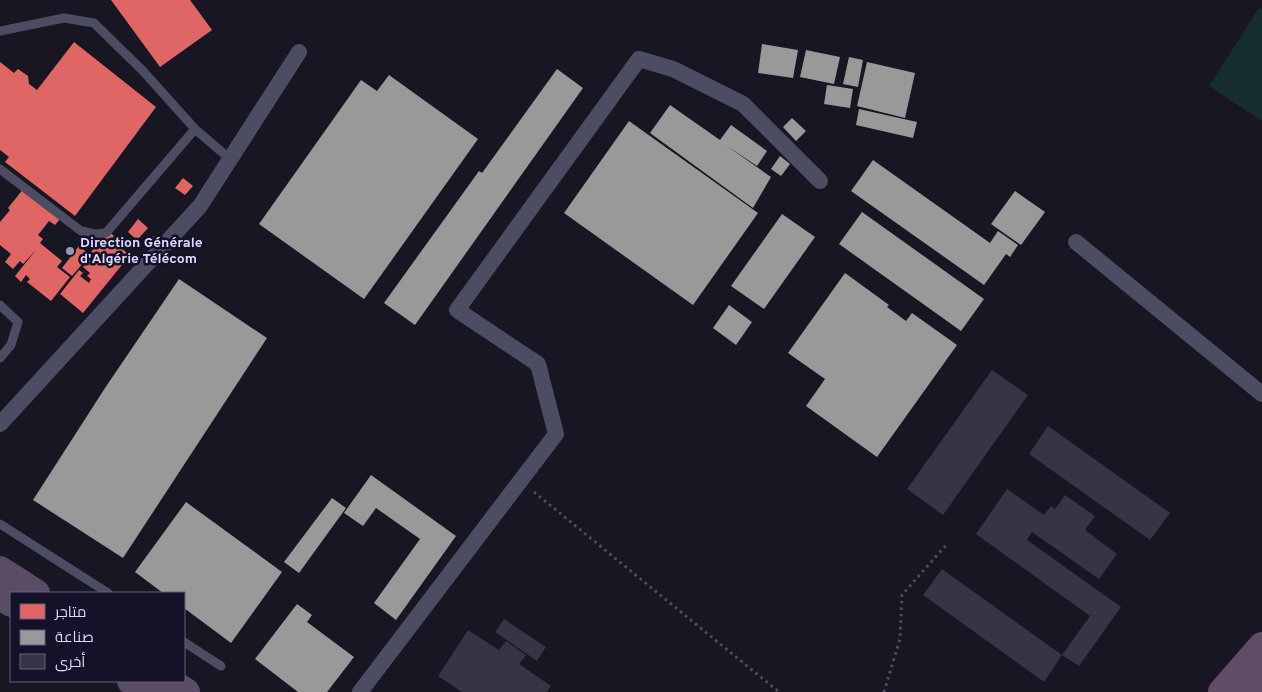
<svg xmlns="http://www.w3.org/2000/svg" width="1262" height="692" font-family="Overpass,Cairo,sans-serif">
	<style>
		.green { fill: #152e2d }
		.shops { fill: #e06666 }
		.industry { fill: #999 }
		.building { fill: #363445 }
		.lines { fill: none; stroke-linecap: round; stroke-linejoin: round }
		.path { stroke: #46525f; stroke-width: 3; stroke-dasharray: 2.5 4; stroke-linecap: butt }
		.service { stroke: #4c4c63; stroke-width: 9 }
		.minor { stroke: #4c4c63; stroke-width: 16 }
		.trunk { stroke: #594c66; stroke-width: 28 }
		.motorway { stroke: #5e4d64; stroke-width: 28 }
		.poi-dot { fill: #9795b1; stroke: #141128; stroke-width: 2 }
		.labels { text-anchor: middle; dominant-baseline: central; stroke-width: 5; stroke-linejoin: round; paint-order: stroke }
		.poi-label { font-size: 14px; font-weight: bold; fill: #dcd9fe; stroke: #141128; text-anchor: start }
	</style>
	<rect width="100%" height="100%" fill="#181623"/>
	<!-- green -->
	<path class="green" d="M 1259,8 L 1262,10 L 1262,121 L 1209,86 Z"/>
	<!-- shops -->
	<path class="shops" d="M 111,0 L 190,0 L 212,30 L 160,67 Z
		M 74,42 L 156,107 L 75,216 L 5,162 L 9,157 L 0,150 L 0,62 L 14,73 L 18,69 L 28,76 L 29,84 L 37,90 Z
		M 183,178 L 193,186 L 185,195 L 175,188 Z
		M 24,188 L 61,218 L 55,225 L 49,221 L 38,235 L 43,239 L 40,243 L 62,261 L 57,267 L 70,277 L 51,301 L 27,282 L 30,279 L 26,275 L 21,282 L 15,276 L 36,250 L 23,264 L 20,261 L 13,269 L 5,262 L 11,254 L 0,245 L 0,222 L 10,210 L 8,208 Z
		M 138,219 L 148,228 L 137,240 L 128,232 Z
		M 108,231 L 114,236 L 108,243 L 111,245 L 113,242 L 130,255 L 83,313 L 60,294 L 79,270 L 83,273 L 80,276 L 89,283 L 91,279 L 87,276 L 90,273 L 83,267 L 94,254 L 91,252 Z
		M 79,246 L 90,255 L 72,276 L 62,268 Z"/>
	<!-- industry -->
	<path class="industry" d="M 762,44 L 798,50 L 793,78 L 758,73 Z
		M 806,50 L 840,57 L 834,84 L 800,77 Z
		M 849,57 L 863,60 L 858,87 L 843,84 Z
		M 867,62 L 915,73 L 905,118 L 857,106 Z
		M 557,69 L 583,88 L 415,325 L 384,303 L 479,171 L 482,173 Z
		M 389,75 L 478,139 L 364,299 L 259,224 L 361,80 L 377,91 Z
		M 827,85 L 853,89 L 850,108 L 824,104 Z
		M 670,105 L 720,140 L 731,125 L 767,151 L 757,166 L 724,144 L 771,177 L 753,208 L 650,133 Z
		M 859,109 L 917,122 L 913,138 L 856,125 Z
		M 792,118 L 806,131 L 796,141 L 783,127 Z
		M 629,121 L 758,213 L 693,305 L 564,213 Z
		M 780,156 L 790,164 L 781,176 L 771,169 Z
		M 873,160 L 990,243 L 998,231 L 1018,245 L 1010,257 L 1006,254 L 984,285 L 851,191 Z
		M 1015,191 L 1045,212 L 1021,245 L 991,224 Z
		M 862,212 L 984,299 L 961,331 L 839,244 Z
		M 782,214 L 815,237 L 764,309 L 731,286 Z
		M 845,273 L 889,305 L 887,307 L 906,321 L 912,313 L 957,345 L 877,457 L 806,406 L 825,379 L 788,353 Z
		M 179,279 L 267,338 L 123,558 L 33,500 L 105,388 Z
		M 729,305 L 752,322 L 736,345 L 713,328 Z
		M 371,475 L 456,536 L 396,620 L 374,603 L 420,539 L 376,508 L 363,526 L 344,513 Z
		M 332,498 L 346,508 L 299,573 L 284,562 Z
		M 186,502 L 282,572 L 231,643 L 184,608 L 184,593 L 163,593 L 135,572 Z
		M 297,604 L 312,615 L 307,622 L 354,657 L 327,692 L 298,692 L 255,659 Z"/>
	<!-- building -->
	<path class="building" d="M 992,370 L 1028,395 L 943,515 L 907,489 Z
		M 1048,426 L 1170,513 L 1150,540 L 1029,454 Z
		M 1007,489 L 1044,515 L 1051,506 L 1055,509 L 1065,495 L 1095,516 L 1085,530 L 1117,554 L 1099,579 L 1032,532 L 1027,540 L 1121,607 L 1079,666 L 1062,655 L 1090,616 L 976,534 Z
		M 942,569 L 1062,655 L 1044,682 L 923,595 Z
		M 504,619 L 546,647 L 537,661 L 495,632 Z
		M 468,630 L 499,650 L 506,641 L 526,655 L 519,664 L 551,686 L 547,692 L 462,692 L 438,676 Z"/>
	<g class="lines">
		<!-- path -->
		<path class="path" d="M 534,492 L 779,692
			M 884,692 L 900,639 L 902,595 L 948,543"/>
		<!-- service -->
		<path class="service" d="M 0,31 L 64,18 L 94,23 L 143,71 L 195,129 L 230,159
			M 0,169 L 81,231 L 95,234 L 106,233 L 195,129
			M 0,305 L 18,322 L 11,345 L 0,358
			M 0,524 L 108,593
			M 184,642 L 221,666"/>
		<!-- minor -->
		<path class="minor" d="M 1076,242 L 1262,394
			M 0,424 L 200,206 L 299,52
			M 360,692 L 556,434 L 538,364 L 457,310 L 639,59 L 673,69 L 743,104 L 820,181"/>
		<!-- trunk -->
		<path class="trunk" d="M 0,570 L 36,593
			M 0,595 L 11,603
			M 131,681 L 148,692
			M 169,681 L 186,692"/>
		<!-- motorway -->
		<path class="motorway" d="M 1222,692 L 1262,646
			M 1248,692 L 1262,676"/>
	</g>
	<!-- markers -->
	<circle class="poi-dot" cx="70" cy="251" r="5"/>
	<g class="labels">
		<!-- poi labels -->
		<g class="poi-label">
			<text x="80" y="243">Direction Générale<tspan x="80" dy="16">d'Algérie Télécom</tspan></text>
		</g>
	</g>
	<!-- legend -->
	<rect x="10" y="592" width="175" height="90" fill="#141128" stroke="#64617e"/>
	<rect x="20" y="604" width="25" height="15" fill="#e06666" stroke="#64617e"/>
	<text x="55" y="617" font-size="15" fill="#dcd9fe">متاجر</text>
	<rect x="20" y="630" width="25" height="15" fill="#999999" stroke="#64617e"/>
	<text x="55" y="642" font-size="15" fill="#dcd9fe">صناعة</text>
	<rect x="20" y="654" width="25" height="15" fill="#363445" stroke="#64617e"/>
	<text x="55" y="667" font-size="15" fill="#dcd9fe">أخرى</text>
</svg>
